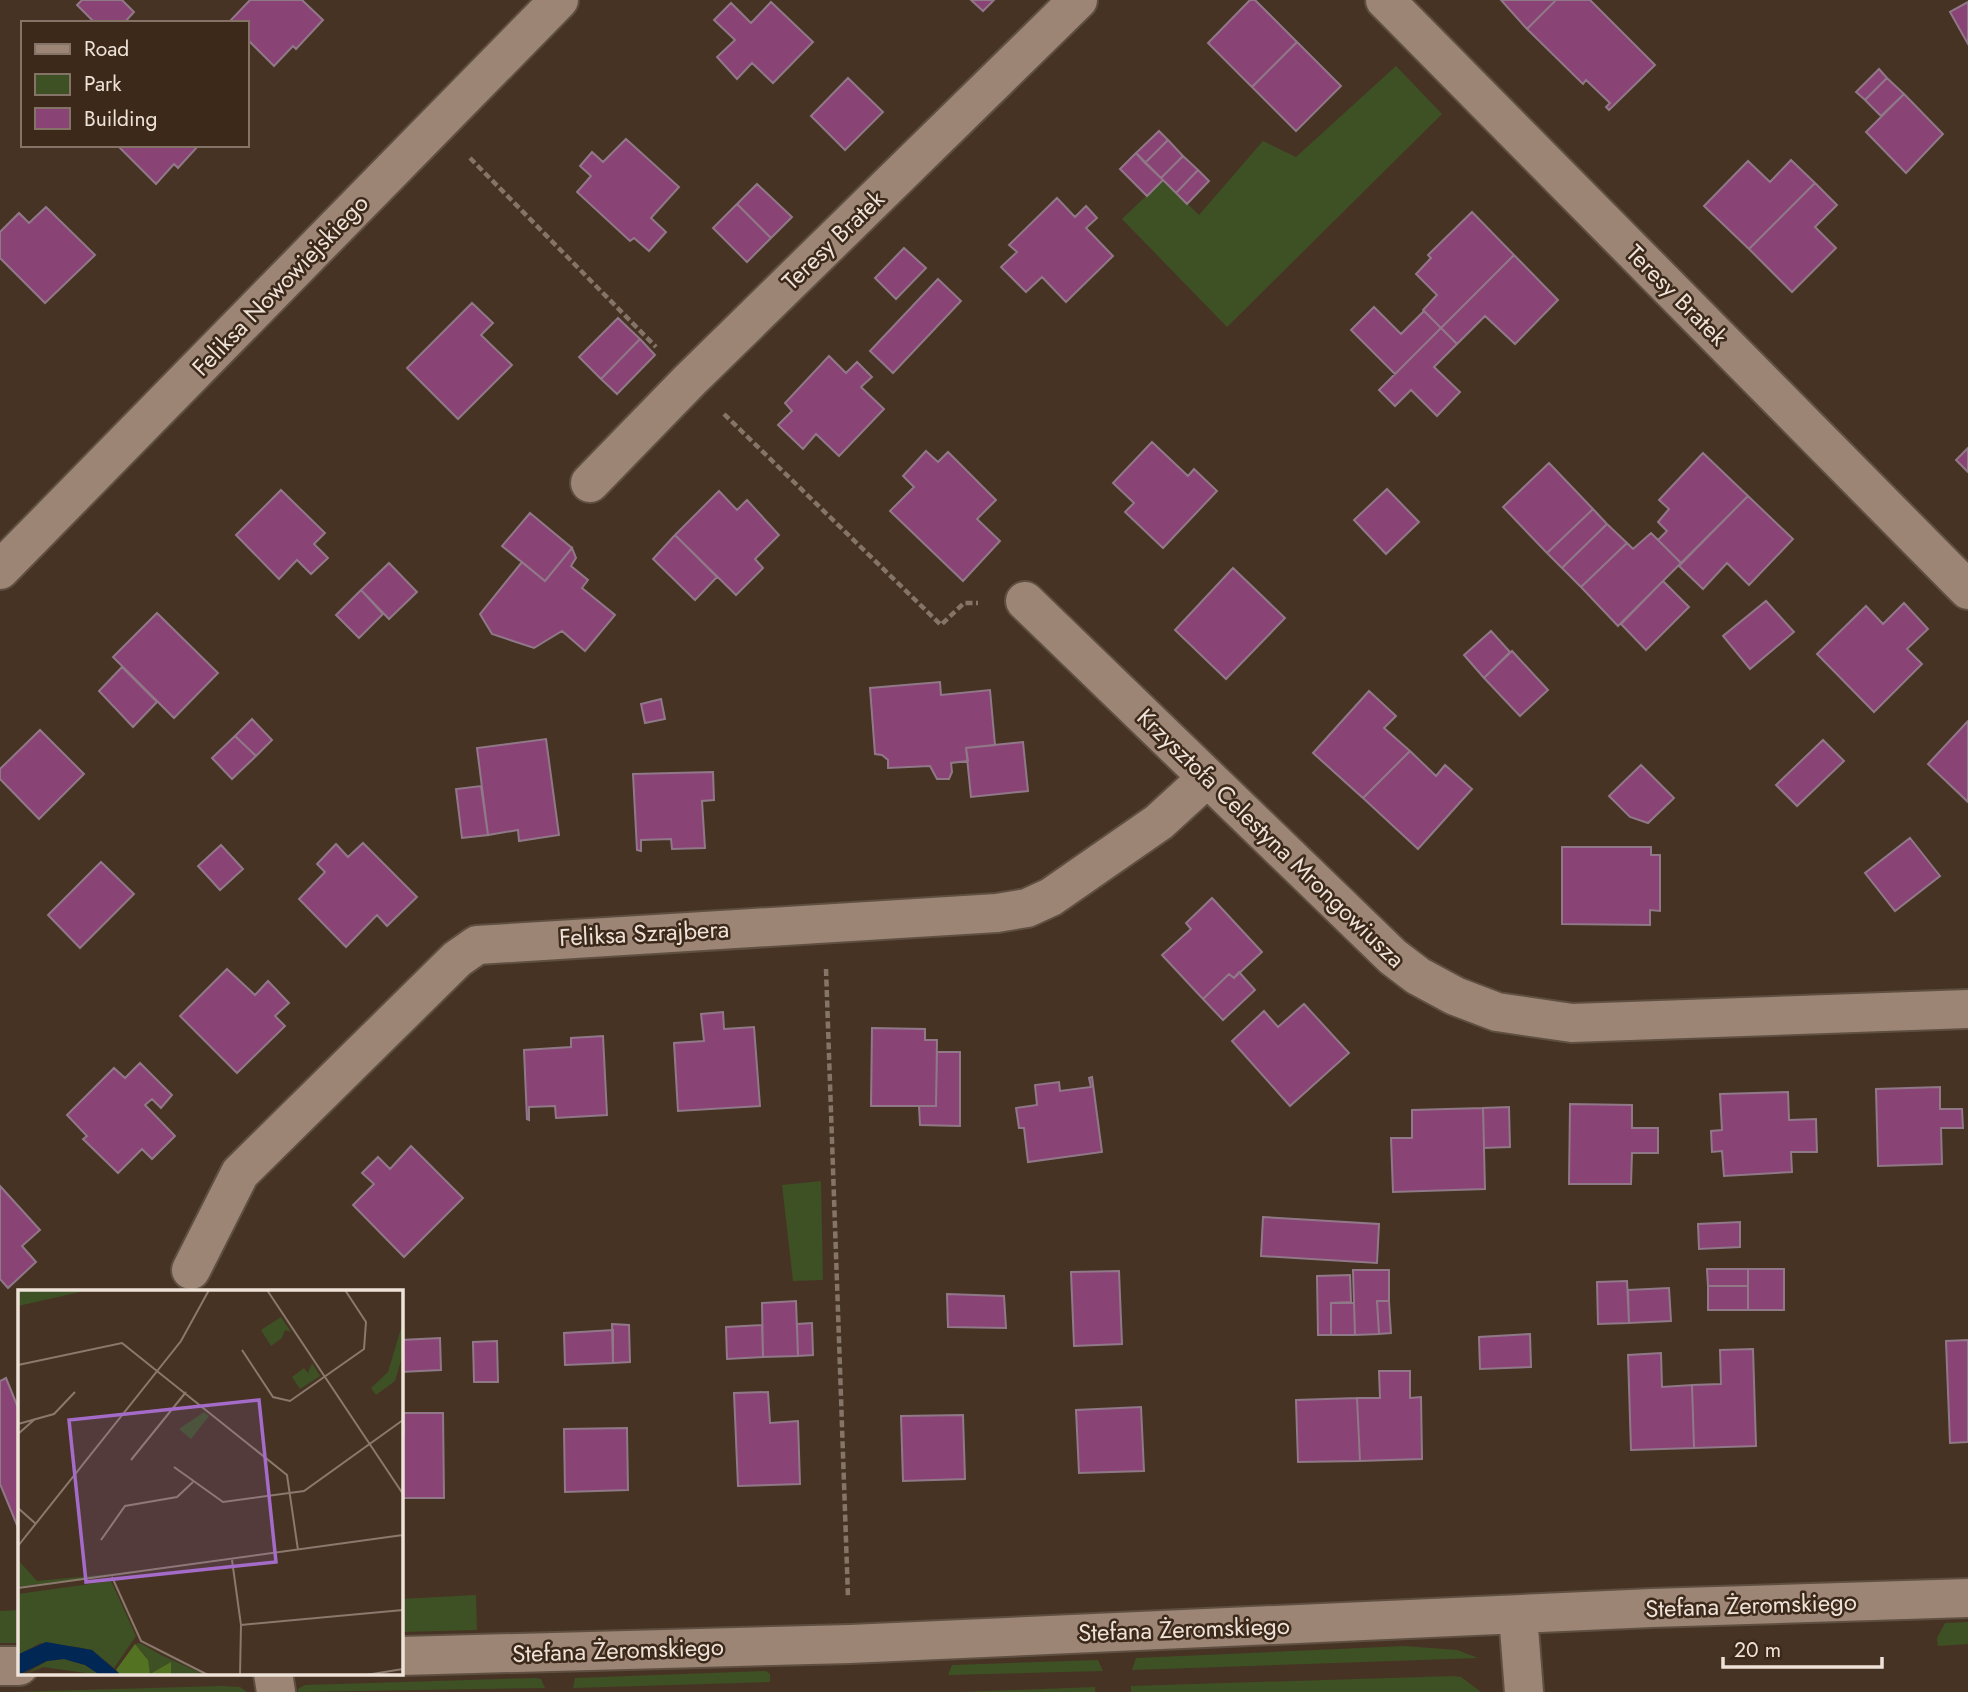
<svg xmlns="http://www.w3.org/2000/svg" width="1968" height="1692" font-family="Jost,sans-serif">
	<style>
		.green { fill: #3e5125 }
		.building { fill: #894475; stroke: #917888; stroke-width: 2 }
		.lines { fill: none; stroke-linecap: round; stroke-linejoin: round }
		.minor-casing { stroke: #5f4f41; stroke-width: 42 }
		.path { stroke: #857568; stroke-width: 4.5; stroke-dasharray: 7 3.5; stroke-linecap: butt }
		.minor { stroke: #9c8574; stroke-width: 38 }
		.labels { text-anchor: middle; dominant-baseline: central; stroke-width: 5; stroke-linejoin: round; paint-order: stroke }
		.street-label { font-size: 24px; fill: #efe3d9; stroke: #3c291a }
		.inset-road { fill: none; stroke: #8a796c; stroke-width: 2 }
		.view { fill: #a46cc8; fill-opacity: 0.15; stroke: #a46cc8; stroke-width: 3.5 }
		.inset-edge { fill: none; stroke: #efe3d9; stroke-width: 3.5 }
	</style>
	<rect width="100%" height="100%" fill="#463324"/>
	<!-- green -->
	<path class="green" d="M 1396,66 L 1442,114 L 1227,327 L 1122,219 L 1163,180 L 1199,215 L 1263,141 L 1296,157 Z
		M 821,1181 L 823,1280 L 793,1281 L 782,1185 Z
		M 476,1595 L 477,1630 L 401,1632 L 401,1599 Z
		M 19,1610 L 19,1643 L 0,1643 L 0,1611 Z
		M 1968,1622 L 1968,1644 L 1938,1646 L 1937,1638 L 1945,1623 Z
		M 1405,1646 L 1457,1650 L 1478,1658 L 1132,1670 L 1136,1658 Z
		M 1098,1660 L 1103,1671 L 948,1675 L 952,1665 Z
		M 766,1671 L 770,1674 L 770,1682 L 573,1688 L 575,1678 Z
		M 1453,1676 L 1461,1677 L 1481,1692 L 1131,1692 L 1131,1686 Z
		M 536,1678 L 541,1679 L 545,1688 L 298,1692 L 298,1689 L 305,1685 Z
		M 221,1686 L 240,1687 L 247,1692 L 11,1692 Z
		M 1095,1687 L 1095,1692 L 959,1692 Z"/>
	<!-- building -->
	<path class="building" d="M 82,0 L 122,0 L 134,12 L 124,23 L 95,23 L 77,5 Z
		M 250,0 L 302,0 L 323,20 L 296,49 L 293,46 L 274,66 L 247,39 L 247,23 L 229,22 Z
		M 971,0 L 994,0 L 983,11 Z
		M 1250,0 L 1255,0 L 1297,42 L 1252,87 L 1208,43 Z
		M 1501,0 L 1556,0 L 1527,29 Z
		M 1556,0 L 1590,0 L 1655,65 L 1609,110 L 1606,107 L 1610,103 L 1586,80 L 1583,84 L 1527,29 Z
		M 771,2 L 813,42 L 773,83 L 752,63 L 737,79 L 717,57 L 735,40 L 714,20 L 731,3 L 751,23 Z
		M 1968,2 L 1968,44 L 1950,12 Z
		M 1297,42 L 1341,86 L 1296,131 L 1252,87 Z
		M 1879,69 L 1887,78 L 1865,100 L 1856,92 Z
		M 848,78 L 883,112 L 845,150 L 811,116 Z
		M 1887,78 L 1904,94 L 1881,116 L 1865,100 Z
		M 1904,94 L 1943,134 L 1906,173 L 1866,132 Z
		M 1159,131 L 1168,140 L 1145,163 L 1136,153 Z
		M 626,139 L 679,187 L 651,218 L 666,232 L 649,251 L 634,238 L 630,241 L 577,192 L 591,176 L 580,166 L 592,152 L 603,162 Z
		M 1168,140 L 1183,156 L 1161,178 L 1145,163 Z
		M 117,145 L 199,145 L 178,168 L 174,164 L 156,184 Z
		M 1136,153 L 1163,180 L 1147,196 L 1120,169 Z
		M 1183,156 L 1198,170 L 1176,193 L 1161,178 Z
		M 1791,160 L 1815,183 L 1749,249 L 1704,206 L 1748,161 L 1770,182 Z
		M 1198,170 L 1209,181 L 1187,204 L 1176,193 Z
		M 1815,183 L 1837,205 L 1815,227 L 1836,248 L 1792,292 L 1749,249 Z
		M 757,184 L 792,217 L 771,238 L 737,204 Z
		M 1057,198 L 1075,217 L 1086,206 L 1097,218 L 1086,228 L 1113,256 L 1066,302 L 1042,277 L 1026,292 L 1001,267 L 1017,252 L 1009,245 Z
		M 737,204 L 771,238 L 747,262 L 713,228 Z
		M 46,207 L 95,255 L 45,303 L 0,258 L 0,232 L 19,213 L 29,223 Z
		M 1472,212 L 1514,255 L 1441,328 L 1423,310 L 1437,295 L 1416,274 L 1431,258 L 1428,255 Z
		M 904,248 L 926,268 L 896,299 L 875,278 Z
		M 1514,255 L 1558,300 L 1515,344 L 1485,316 L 1457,344 L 1441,328 Z
		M 938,279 L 961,301 L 893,373 L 870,351 Z
		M 472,303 L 493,323 L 481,335 L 512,365 L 458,419 L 407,368 Z
		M 1374,307 L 1401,334 L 1424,311 L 1441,328 L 1395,374 L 1351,330 Z
		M 618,318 L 640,339 L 601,379 L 579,357 Z
		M 1441,328 L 1457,344 L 1434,367 L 1460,392 L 1437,416 L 1411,390 L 1395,406 L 1379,390 Z
		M 640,339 L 655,355 L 617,394 L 601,379 Z
		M 829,356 L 846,373 L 857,362 L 872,377 L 861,387 L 884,409 L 839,456 L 816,434 L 803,449 L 778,425 L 792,411 L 785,403 Z
		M 1152,442 L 1188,476 L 1194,469 L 1217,491 L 1163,548 L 1125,512 L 1134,503 L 1113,483 Z
		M 1968,448 L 1968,472 L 1956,460 Z
		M 926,451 L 938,462 L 948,452 L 996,500 L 977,519 L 1000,541 L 963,581 L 890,511 L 914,487 L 903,476 Z
		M 1703,453 L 1748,496 L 1681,563 L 1658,540 L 1667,531 L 1658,522 L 1669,509 L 1659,500 Z
		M 1549,463 L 1593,509 L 1547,553 L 1503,507 Z
		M 1387,489 L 1419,522 L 1386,554 L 1354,520 Z
		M 281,490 L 325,533 L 314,544 L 328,558 L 311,574 L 297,560 L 279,579 L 236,535 Z
		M 719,491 L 737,510 L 747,500 L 779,535 L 755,559 L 763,568 L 736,595 L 675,535 Z
		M 1748,496 L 1793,539 L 1749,585 L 1727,563 L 1703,589 L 1679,566 Z
		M 1593,509 L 1607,524 L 1562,568 L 1547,553 Z
		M 530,513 L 572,548 L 545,581 L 502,546 Z
		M 1607,524 L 1627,543 L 1581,587 L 1562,568 Z
		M 1651,533 L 1681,563 L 1618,626 L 1581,587 L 1627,543 L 1633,549 Z
		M 675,535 L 717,577 L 695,600 L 653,559 Z
		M 572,548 L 576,558 L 571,566 L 588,580 L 582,588 L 615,615 L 585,651 L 562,631 L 534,648 L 492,634 L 480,614 L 522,562 L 545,581 Z
		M 389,563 L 417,592 L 389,619 L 361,590 Z
		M 1233,568 L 1285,618 L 1226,679 L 1175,630 Z
		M 1663,581 L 1689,607 L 1646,650 L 1621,624 Z
		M 361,590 L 383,614 L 359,638 L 336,615 Z
		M 1766,601 L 1794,632 L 1750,669 L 1723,636 Z
		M 1904,603 L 1928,629 L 1907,649 L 1922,664 L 1874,712 L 1817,654 L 1866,606 L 1883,624 Z
		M 157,613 L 218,673 L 174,718 L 113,657 Z
		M 1491,631 L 1510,652 L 1484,678 L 1464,655 Z
		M 1512,651 L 1548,690 L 1520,716 L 1484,678 Z
		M 122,667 L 157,702 L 133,727 L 99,691 Z
		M 940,682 L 941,695 L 990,690 L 995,745 L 966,748 L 968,761 L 951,763 L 952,772 L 949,779 L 937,779 L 930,766 L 888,768 L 888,760 L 882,755 L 875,754 L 870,688 Z
		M 1369,691 L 1396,716 L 1384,728 L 1410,751 L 1363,798 L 1313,753 Z
		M 661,699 L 665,719 L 645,723 L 641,704 Z
		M 252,719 L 272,740 L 256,756 L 235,736 Z
		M 1968,721 L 1968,802 L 1928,764 Z
		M 40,730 L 84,774 L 39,819 L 0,779 L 0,769 Z
		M 235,736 L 256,756 L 232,779 L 212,758 Z
		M 546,739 L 559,835 L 519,841 L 518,830 L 488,835 L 477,748 Z
		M 1823,740 L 1844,761 L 1797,806 L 1776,785 Z
		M 1023,742 L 1028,791 L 971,797 L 966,748 Z
		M 1410,751 L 1436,776 L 1445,765 L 1472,789 L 1418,849 L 1363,798 Z
		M 1641,765 L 1674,798 L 1648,823 L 1630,817 L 1609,796 Z
		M 713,772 L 714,800 L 702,801 L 705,848 L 672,849 L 671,839 L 641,840 L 641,851 L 637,850 L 633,774 Z
		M 481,786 L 488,835 L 462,838 L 456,789 Z
		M 1910,838 L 1940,876 L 1895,911 L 1865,873 Z
		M 363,843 L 417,897 L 387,926 L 377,915 L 346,947 L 299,899 L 325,872 L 317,864 L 336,844 L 348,857 Z
		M 221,845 L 243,869 L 220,890 L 198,866 Z
		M 1562,847 L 1651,847 L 1651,855 L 1660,855 L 1660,911 L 1650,910 L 1650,925 L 1562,924 Z
		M 101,862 L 134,894 L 80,948 L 48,915 Z
		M 1212,898 L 1262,952 L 1234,978 L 1229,974 L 1203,999 L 1162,955 L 1191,929 L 1186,923 Z
		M 227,969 L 255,995 L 268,981 L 289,1003 L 275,1016 L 285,1026 L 237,1073 L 180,1016 Z
		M 1239,972 L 1255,990 L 1223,1020 L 1203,999 L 1229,974 L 1234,978 Z
		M 1304,1004 L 1349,1053 L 1290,1106 L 1232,1041 L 1264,1011 L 1278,1027 Z
		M 723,1012 L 724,1029 L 754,1027 L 760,1106 L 678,1111 L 674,1043 L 704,1041 L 701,1014 Z
		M 872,1028 L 925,1029 L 925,1040 L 937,1040 L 936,1106 L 871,1106 Z
		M 603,1036 L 607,1115 L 556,1118 L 555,1106 L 529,1107 L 529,1120 L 527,1119 L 524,1050 L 571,1047 L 571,1038 Z
		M 937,1052 L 960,1052 L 960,1126 L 920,1125 L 919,1106 L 936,1106 Z
		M 140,1063 L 172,1095 L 161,1108 L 152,1099 L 145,1105 L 175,1136 L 152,1159 L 142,1149 L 118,1173 L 83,1139 L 87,1136 L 67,1115 L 114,1068 L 125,1078 Z
		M 1092,1077 L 1102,1152 L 1028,1162 L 1024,1128 L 1019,1128 L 1016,1108 L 1037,1105 L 1035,1085 L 1059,1082 L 1060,1091 L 1091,1087 L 1089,1078 Z
		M 1940,1087 L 1940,1109 L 1962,1109 L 1963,1128 L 1941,1128 L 1942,1164 L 1878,1166 L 1876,1089 Z
		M 1788,1092 L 1789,1120 L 1816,1119 L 1817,1152 L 1791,1152 L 1792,1172 L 1724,1176 L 1722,1151 L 1712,1152 L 1711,1131 L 1722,1130 L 1720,1094 Z
		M 1570,1104 L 1632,1105 L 1632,1128 L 1658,1128 L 1658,1153 L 1632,1153 L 1631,1184 L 1569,1184 Z
		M 1509,1107 L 1510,1147 L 1484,1148 L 1483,1108 Z
		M 1483,1108 L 1485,1189 L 1393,1192 L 1391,1138 L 1412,1138 L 1412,1110 Z
		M 411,1146 L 463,1198 L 404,1257 L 353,1205 L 374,1184 L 362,1173 L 378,1157 L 390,1169 Z
		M 0,1186 L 40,1230 L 22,1246 L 36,1262 L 8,1288 L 0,1279 Z
		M 1263,1217 L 1379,1224 L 1377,1263 L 1261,1256 Z
		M 1740,1222 L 1740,1247 L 1699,1249 L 1698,1224 Z
		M 1707,1269 L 1748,1269 L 1748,1286 L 1708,1286 Z
		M 1748,1269 L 1784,1269 L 1784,1310 L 1748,1310 Z
		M 1353,1270 L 1389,1270 L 1389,1301 L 1377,1301 L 1379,1334 L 1355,1335 Z
		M 1119,1271 L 1122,1344 L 1074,1346 L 1071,1272 Z
		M 1350,1275 L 1351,1302 L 1331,1303 L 1331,1335 L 1318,1335 L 1317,1276 Z
		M 1627,1281 L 1629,1323 L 1598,1324 L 1597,1282 Z
		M 1708,1286 L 1748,1286 L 1748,1310 L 1708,1310 Z
		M 1669,1288 L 1671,1321 L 1629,1323 L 1628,1290 Z
		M 947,1294 L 1004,1296 L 1006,1328 L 948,1327 Z
		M 796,1301 L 798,1356 L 763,1357 L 762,1303 Z
		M 1377,1301 L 1389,1301 L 1391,1333 L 1379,1334 Z
		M 1331,1303 L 1354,1303 L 1355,1335 L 1331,1335 Z
		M 812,1323 L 813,1355 L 798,1356 L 797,1324 Z
		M 612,1324 L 629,1325 L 630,1362 L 613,1363 Z
		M 762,1325 L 763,1357 L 727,1359 L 726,1327 Z
		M 613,1330 L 613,1363 L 565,1365 L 564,1333 Z
		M 1530,1334 L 1531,1367 L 1480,1369 L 1479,1337 Z
		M 440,1338 L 441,1370 L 401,1372 L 401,1340 Z
		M 1968,1340 L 1968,1442 L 1950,1443 L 1946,1341 Z
		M 497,1341 L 498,1382 L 474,1382 L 473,1342 Z
		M 1753,1349 L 1756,1446 L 1694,1448 L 1692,1385 L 1721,1384 L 1720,1350 Z
		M 1661,1353 L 1662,1387 L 1692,1385 L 1694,1448 L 1631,1450 L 1628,1355 Z
		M 1379,1371 L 1410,1371 L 1410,1398 L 1421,1397 L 1422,1459 L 1360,1461 L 1357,1398 L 1380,1398 Z
		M 6,1378 L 19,1410 L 19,1530 L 0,1484 L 0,1381 Z
		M 768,1392 L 770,1423 L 798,1421 L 800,1484 L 738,1486 L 734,1393 Z
		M 1357,1398 L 1360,1461 L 1298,1462 L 1296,1400 Z
		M 1141,1407 L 1144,1471 L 1079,1473 L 1076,1410 Z
		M 404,1413 L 443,1413 L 444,1498 L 401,1498 L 401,1434 L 404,1434 Z
		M 963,1415 L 965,1479 L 903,1481 L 901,1416 Z
		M 627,1428 L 628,1490 L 565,1492 L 564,1429 Z"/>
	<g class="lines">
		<!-- minor casing -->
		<g class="minor-casing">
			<path id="minor" d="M 1385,0 L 1968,590
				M 590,483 L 689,381 L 1078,0
				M 0,570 L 559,0
				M 1025,601 L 1393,957 L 1418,976 L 1455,996 L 1497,1012 L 1572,1023 L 1968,1009
				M 191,1270 L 240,1173 L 457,959 L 477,945 L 997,913 L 1027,908 L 1051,897 L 1159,822 L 1207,778
				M 1518,1615 L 1524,1692
				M 401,1656 L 850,1644 L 1652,1608 L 1968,1598
				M 0,1666 L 19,1666
				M 273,1673 L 276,1692"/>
		</g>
		<!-- path -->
		<path class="path" d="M 470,158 L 656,347
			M 724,414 L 941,625 L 964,603 L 978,603
			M 826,969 L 848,1597"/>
		<!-- minor -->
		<use href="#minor" class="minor"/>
	</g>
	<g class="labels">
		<!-- street labels -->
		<g class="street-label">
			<text transform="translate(833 240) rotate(-44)">Teresy Bratek</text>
			<text transform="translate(280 285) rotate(-46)">Feliksa Nowowiejskiego</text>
			<text transform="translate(1677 295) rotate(45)">Teresy Bratek</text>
			<text transform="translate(1271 838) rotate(44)">Krzysztofa Celestyna Mrongowiusza</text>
			<text transform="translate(644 933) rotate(-3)">Feliksa Szrajbera</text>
			<text transform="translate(1751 1605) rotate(-2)">Stefana Żeromskiego</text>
			<text transform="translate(1184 1629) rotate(-2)">Stefana Żeromskiego</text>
			<text transform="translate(618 1650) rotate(-2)">Stefana Żeromskiego</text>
		</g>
	</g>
	<!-- overview -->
	<g transform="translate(18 1290)">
		<rect width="385" height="385" fill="#463324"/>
		<path d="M 0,0 L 71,0 L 0,16 ZM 263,27 L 273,42 L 267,40 L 264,48 L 253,56 L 243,40 ZM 385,32 L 385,63 L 377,91 L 358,105 L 353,98 L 370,82 ZM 294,73 L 302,86 L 282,99 L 274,87 L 286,78 L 290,83 ZM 186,122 L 191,126 L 173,149 L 161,139 ZM 0,270 L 19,291 L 114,282 L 0,297 ZM 93,291 L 118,346 L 96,378 L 74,360 L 59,357 L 22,353 L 0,365 L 0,304 ZM 122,353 L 143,365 L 187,385 L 153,385 L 153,372 L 132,384 L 128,367 L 117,354 ZM 46,369 L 67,375 L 82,385 L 25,377 L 6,385 L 29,371 Z" fill="#3e5125"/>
		<path d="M 117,354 L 130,370 L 132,384 L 153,372 L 153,385 L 103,385 L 98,380 Z" fill="#537322"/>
		<path d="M 28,352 L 74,360 L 103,385 L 82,385 L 67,375 L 46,369 L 29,371 L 0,385 L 1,364 Z" fill="#012754"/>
		<path class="inset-road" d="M 249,0 L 385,204M 224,60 L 255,107 L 272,111 L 346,59 L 348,32 L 327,0M 0,75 L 104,53 L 269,185 L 280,260M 0,134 L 36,124 L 57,102M 0,144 L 17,129M 113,170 L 168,102M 156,177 L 205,212 L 286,201 L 385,130M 0,218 L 18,234M 83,250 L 107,216 L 159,207 L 175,192M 0,256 L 163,51 L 191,0M 214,270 L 223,335 L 222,385M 94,287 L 123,351 L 190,385M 0,298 L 385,245M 223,335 L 385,320M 348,385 L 385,379"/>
		<path class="view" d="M 241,110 L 258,272 L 68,292 L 51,130 Z"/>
		<rect width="385" height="385" class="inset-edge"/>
	</g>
	<!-- legend -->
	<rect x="21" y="21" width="228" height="126" fill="#3c291a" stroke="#847366" stroke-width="2"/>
	<rect x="35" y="44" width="35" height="10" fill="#9c8574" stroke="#847366" stroke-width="2"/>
	<text x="84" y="56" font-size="21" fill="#efe3d9">Road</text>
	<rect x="35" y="74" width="35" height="21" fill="#3e5125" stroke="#847366" stroke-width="2"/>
	<text x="84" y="91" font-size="21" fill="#efe3d9">Park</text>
	<rect x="35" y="108" width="35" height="21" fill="#894475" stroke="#847366" stroke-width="2"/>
	<text x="84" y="126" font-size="21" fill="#efe3d9">Building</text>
	<!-- scale -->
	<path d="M1723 1657v10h159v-10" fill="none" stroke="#efe3d9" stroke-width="3.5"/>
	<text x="1734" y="1657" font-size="21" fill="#efe3d9" stroke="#3c291a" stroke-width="5" paint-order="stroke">20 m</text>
</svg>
